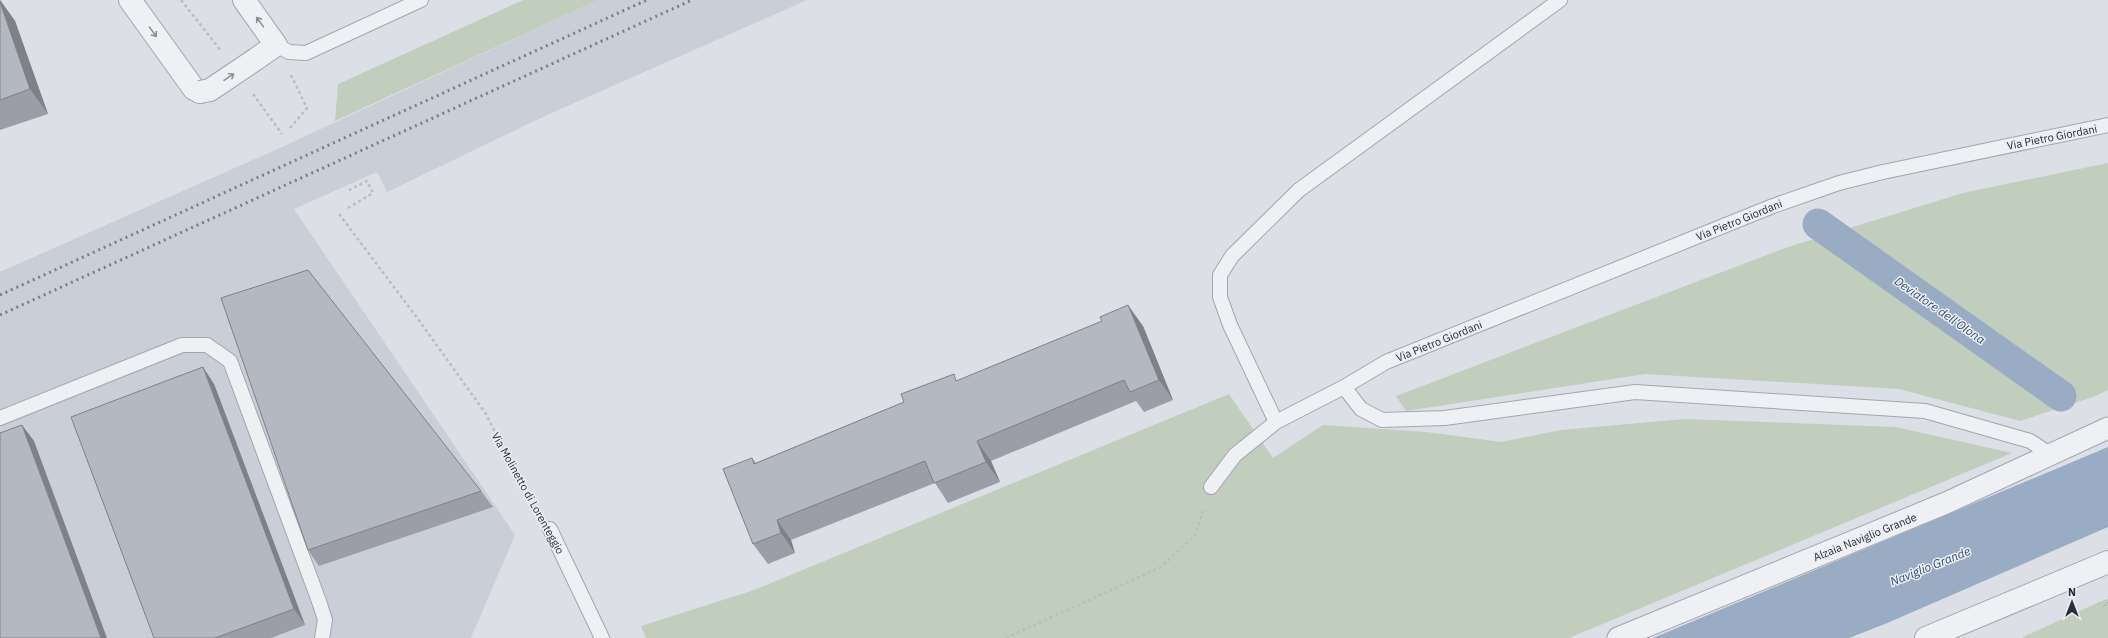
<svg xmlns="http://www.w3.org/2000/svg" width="2108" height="638" font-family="'IBM Plex Sans',sans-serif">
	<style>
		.built { fill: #caced6 }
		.green { fill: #c1cebe }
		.garden { fill: url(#garden-furrows) }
		.water { fill: #99acc3 }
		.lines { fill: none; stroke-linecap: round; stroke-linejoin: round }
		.canal { stroke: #99acc3; stroke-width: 31 }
		.service-casing { stroke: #a2a6ae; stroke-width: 16 }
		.pedestrian-casing { stroke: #a2a6ae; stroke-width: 23 }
		.minor-casing { stroke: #a2a6ae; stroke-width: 24 }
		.tertiary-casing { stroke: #a2a6ae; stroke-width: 24 }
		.path { stroke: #babdc4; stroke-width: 2.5; stroke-dasharray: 3 3; stroke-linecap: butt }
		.service { stroke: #eef0f4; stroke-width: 14 }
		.pedestrian { stroke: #eef0f4; stroke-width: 21 }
		.minor { stroke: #eef0f4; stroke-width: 22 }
		.tertiary { stroke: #eef0f4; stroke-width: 22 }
		.rail { stroke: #777f8d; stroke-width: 3; stroke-dasharray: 2 4; stroke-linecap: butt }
		.minor-bridge-casing { stroke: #a2a6ae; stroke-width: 24; stroke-linecap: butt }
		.minor-bridge { stroke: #eef0f4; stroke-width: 22 }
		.wall { fill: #9b9ea6 }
		.shaded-wall { fill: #7e8187 }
		.building { fill: #b4b8c1; stroke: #7e8187 }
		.oneway { stroke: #8a8e97 }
		.labels { text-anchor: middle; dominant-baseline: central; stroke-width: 3; stroke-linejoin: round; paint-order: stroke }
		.street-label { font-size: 11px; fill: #272d3a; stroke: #ebeef3 }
		.water-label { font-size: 12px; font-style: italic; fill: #344b6b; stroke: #ebeef3 }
	</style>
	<defs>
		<pattern id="garden-furrows" width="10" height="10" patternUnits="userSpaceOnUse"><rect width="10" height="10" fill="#c1cebe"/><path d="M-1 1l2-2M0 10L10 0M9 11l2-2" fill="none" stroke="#a6b1a4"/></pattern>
	</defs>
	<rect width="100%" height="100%" fill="#dcdfe5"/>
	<!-- built -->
	<path class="built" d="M 598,0 L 807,0 L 547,115 L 387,192 L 377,172 L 294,209 L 515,535 L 471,638 L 0,638 L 0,272 L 282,147 Z"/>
	<!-- green -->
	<path class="green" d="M 523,0 L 598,0 L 335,121 L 338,84 Z
		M 2108,163 L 2108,390 L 2093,397 L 2020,421 L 1899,389 L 1645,374 L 1406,411 L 1396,396 L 1788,247 L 1963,193 Z
		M 1229,394 L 1273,458 L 1323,425 L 1427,432 L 1501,442 L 1561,430 L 1684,419 L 1896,427 L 2012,453 L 1569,638 L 646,638 L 641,626 L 754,590 Z
		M 2108,599 L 2108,638 L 2021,638 L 2097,603 Z"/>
	<!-- garden -->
	<path class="garden" d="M 2108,599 L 2108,610 L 2097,603 Z"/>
	<!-- water -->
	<path class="water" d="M 2108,447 L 2108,527 L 1885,624 L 1849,638 L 1653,638 Z"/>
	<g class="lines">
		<!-- canal -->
		<path class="canal" d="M 1818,224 L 2061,396"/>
		<!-- service casing -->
		<g class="service-casing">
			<path id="service" d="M 276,45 L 289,52 L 306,53 L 421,0
				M 1344,387 L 1361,409 L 1382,420 L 1445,418 L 1635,392 L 1925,411 L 2030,441 L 2051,455
				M 0,418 L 182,345 L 207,345 L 230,361 L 320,604 L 325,620 L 322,638
				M 1276,422 L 1230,325 L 1220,297 L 1220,275 L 1232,256 L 1299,190 L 1560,0
				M 1211,487 L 1235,455 L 1276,422 L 1344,387 L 1386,362 L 1773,206 L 1839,183 L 1883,172 L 2108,125
				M 550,529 L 602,638"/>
		</g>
		<!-- pedestrian casing -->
		<g class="pedestrian-casing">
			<path id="pedestrian" d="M 1618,638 L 1946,503 L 2108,428"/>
		</g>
		<!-- minor casing -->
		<g class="minor-casing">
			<path id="minor" d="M 130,0 L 194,89 L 200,92
				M 244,0 L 276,45 L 256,59"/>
		</g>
		<!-- tertiary casing -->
		<g class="tertiary-casing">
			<path id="tertiary" d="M 1926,638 L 2108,562"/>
		</g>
		<!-- path -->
		<path class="path" d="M 181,0 L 221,51
			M 253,94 L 282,134
			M 290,128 L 307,108 L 291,75
			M 348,208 L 373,193 L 367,181 L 349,190
			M 339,214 L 418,319 L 486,414 L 513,469 L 538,510
			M 1006,638 L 1161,567 L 1195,535 L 1204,508"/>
		<!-- service -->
		<use href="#service" class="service"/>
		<!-- pedestrian -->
		<use href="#pedestrian" class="pedestrian"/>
		<!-- minor -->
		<use href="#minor" class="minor"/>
		<!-- tertiary -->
		<use href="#tertiary" class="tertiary"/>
		<!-- rail -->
		<path class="rail" d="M 0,295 L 647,0
			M 0,315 L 692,0"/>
		<!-- minor-bridge casing -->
		<g class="minor-bridge-casing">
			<path id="minor-bridge" d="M 200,92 L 210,90 L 256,59"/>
		</g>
		<!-- minor-bridge -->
		<use href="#minor-bridge" class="minor-bridge"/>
	</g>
	<!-- wall -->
	<path class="wall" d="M 0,0 L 15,21 L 48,114 L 0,130 Z
		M 1143,326 L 1173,400 L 1144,412 L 1136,401 L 991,461 L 1000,482 L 948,503 L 935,483 L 791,540 L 795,553 L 768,564 L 753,544 L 752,458 L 756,463 L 958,380 Z
		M 214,384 L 305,625 L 271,638 L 154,638 Z
		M 481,491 L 493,507 L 319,566 L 308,550 Z"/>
	<!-- shaded-wall -->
	<path class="shaded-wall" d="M 0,0 L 15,21 L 48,114 L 30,89 L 0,2 Z
		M 1128,305 L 1143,326 L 1173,400 L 1159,380 Z
		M 203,367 L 214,384 L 305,625 L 294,609 Z
		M 22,425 L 34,441 L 107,638 L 101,638 Z
		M 977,441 L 991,461 L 1000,482 L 986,462 Z
		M 777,520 L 791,540 L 795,553 L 781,533 Z"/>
	<!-- building -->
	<path class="building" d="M 0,2 L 30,89 L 0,100 Z
		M 308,270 L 481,491 L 308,550 L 221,298 Z
		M 1128,305 L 1159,380 L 1130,392 L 1124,380 L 977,441 L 986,462 L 934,483 L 925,461 L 777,520 L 781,533 L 753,544 L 723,469 L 752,458 L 754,464 L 904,402 L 901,394 L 954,374 L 956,381 L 1102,321 L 1100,317 Z
		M 203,367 L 294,609 L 215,638 L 154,638 L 71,417 Z
		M 22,425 L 101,638 L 0,638 L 0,433 Z"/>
	<!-- one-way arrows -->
	<defs><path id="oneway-shaft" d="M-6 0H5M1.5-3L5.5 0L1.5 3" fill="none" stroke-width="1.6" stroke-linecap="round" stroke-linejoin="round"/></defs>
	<g class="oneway">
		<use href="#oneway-shaft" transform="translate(260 22) rotate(-126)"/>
		<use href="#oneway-shaft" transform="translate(153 32) rotate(54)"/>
		<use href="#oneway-shaft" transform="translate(229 77) rotate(-34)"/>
	</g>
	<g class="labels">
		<!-- street labels -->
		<g class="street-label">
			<text transform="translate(2052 137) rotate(-11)">Via Pietro Giordani</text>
			<text transform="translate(1739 220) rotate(-22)">Via Pietro Giordani</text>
			<text transform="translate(1439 341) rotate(-22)">Via Pietro Giordani</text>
			<text transform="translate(528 493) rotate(61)">Via Molinetto di Lorenteggio</text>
			<text transform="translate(1865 537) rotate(-22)">Alzaia Naviglio Grande</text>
		</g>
		<!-- water labels -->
		<g class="water-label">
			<text transform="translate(1940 310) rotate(35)">Deviatore dell'Olona</text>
			<text transform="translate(1930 566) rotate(-22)">Naviglio Grande</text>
		</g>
	</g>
	<!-- north arrow -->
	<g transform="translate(2072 602)" stroke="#ebeef3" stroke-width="3" paint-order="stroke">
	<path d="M0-3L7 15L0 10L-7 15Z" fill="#272d3a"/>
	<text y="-6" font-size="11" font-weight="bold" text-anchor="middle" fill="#272d3a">N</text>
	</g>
</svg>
